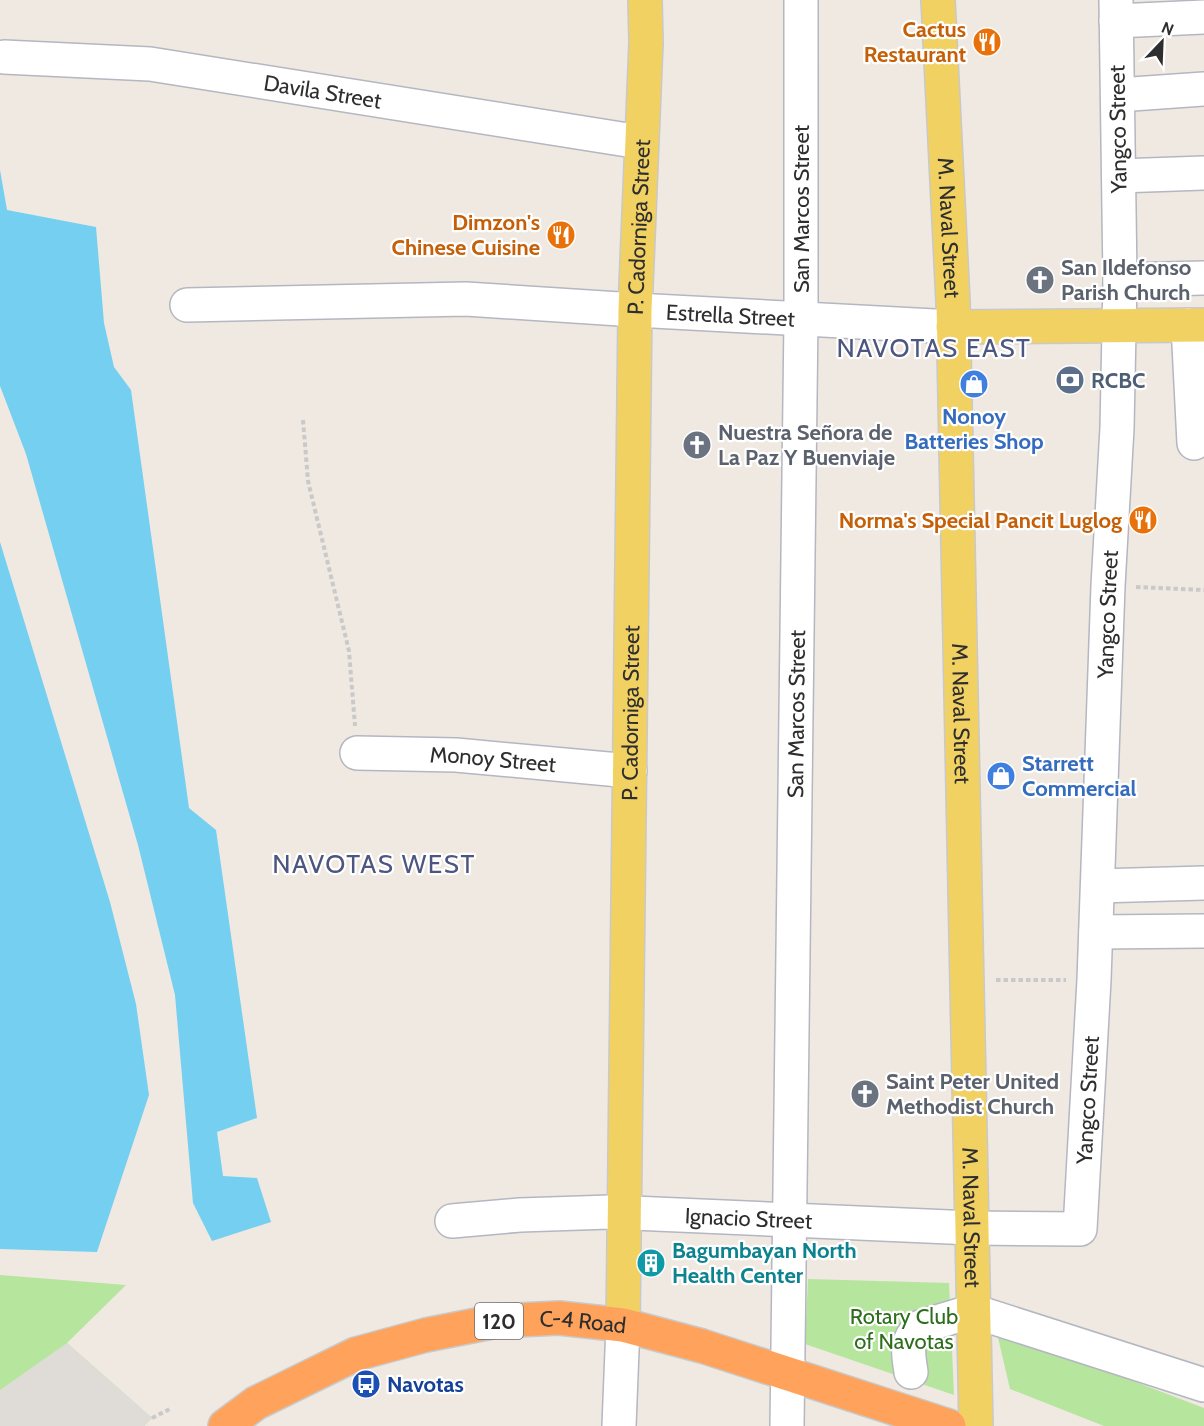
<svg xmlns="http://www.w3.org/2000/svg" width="1204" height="1426" font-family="Cabin,sans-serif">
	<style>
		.green { fill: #b6e59e }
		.plaza { fill: #dfdcd8 }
		.water { fill: #75cff0 }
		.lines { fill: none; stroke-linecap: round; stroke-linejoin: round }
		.minor-casing { stroke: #b4b7c1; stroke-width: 36 }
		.major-casing { stroke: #c9c9c9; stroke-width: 36 }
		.highway-casing { stroke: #c9c9c9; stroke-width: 36 }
		.path { stroke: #c9c9c9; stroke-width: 4; stroke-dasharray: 4.5 3; stroke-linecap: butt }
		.minor { stroke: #fff; stroke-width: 33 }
		.major { stroke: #f2d163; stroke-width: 33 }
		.highway { stroke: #ffa35c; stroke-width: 33 }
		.labels { text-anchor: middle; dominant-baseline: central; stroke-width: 4.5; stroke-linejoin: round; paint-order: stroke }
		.shield { fill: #fff; stroke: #6d6d6d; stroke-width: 1.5 }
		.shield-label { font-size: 21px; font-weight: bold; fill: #2e2e2e }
		.food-label { font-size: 22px; font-weight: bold; fill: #c56008; stroke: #fff; text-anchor: end }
		.street-label { font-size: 22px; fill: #2e2e2e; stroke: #fff }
		.worship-label { font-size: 22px; font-weight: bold; fill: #5b616d; stroke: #fff; text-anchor: start }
		.service-label { font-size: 22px; font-weight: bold; fill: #4e5e75; stroke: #fff; text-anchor: start }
		.shop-label { font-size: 22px; font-weight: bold; fill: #366cbe; stroke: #fff }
		.culture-label { font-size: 22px; font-weight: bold; fill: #0d838f; stroke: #fff; text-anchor: start }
		.park-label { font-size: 22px; fill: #2c6e1b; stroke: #fff }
		.transit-label { font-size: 22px; font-weight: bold; fill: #164399; stroke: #fff; text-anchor: start }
		.quarter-label { font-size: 26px; letter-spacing: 1.5px; fill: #4d5680; stroke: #fff }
	</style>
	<rect width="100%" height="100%" fill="#efe9e1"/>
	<!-- green -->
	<path class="green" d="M 0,1275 L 126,1285 L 67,1343 L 152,1418 L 144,1426 L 0,1426 Z
		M 808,1279 L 949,1283 L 954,1395 L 805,1344 Z
		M 996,1329 L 1204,1408 L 1204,1426 L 1104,1426 L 1010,1389 Z"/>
	<!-- plaza -->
	<path class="plaza" d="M 67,1343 L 152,1418 L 144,1426 L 0,1426 L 0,1390 Z"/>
	<!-- water -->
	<path class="water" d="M 0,170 L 7,210 L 96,227 L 104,323 L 114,367 L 131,390 L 189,808 L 216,830 L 257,1118 L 217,1132 L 223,1176 L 257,1178 L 271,1222 L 212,1241 L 193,1203 L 175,995 L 138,845 L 26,454 L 0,386 Z
		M 0,542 L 110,902 L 136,1004 L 149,1095 L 97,1252 L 0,1249 Z"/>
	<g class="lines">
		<!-- minor casing -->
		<g class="minor-casing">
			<g id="minor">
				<path d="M 1116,21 L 1204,17"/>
				<path id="s1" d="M 4,57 L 150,64 L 640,142"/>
				<path d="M 1118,95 L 1204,89"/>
				<path d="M 1119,176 L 1204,173"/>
				<path d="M 1120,280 L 1204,278"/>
				<path id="s2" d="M 187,305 L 466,299 L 635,310 L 953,327"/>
				<path d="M 1188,325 L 1194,443"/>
				<path id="s3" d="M 357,753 L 456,755 L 630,771"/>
				<path d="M 1098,886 L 1204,883"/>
				<path d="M 1096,932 L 1204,931"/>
				<path id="s4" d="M 452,1221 L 520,1215 L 610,1212 L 972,1228 L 1080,1229 L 1094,980 L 1108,586 L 1117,428 L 1120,280 L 1116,0"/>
				<path d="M 911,1372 C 908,1352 905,1342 920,1327 L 973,1311 L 1204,1385"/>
				<path d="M 619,1426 L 623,1325"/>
				<path id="s5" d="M 787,1426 L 801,319 L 801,0"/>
			</g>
		</g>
		<!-- major casing -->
		<g class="major-casing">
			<g id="major">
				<path id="s6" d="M 938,0 L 953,302 L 976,1426"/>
				<path d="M 953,327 L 1204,325"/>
				<path id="s7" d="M 623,1325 L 635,310 L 646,43 L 645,0"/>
			</g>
		</g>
		<!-- highway casing -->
		<g class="highway-casing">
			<g id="highway">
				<path id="s8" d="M 225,1426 L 256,1403 L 356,1354 L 426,1335 L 497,1321 L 559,1318 L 623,1325 L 702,1346 L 949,1426"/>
			</g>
		</g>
		<!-- path -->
		<path class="path" d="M 303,420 L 308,481 L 349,651 L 355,726
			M 1136,587 L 1204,590
			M 996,980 L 1066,980
			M 152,1418 L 172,1408"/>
		<!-- minor -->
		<use href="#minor" class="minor"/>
		<!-- major -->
		<use href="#major" class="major"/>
		<!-- highway -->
		<use href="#highway" class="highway"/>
	</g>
	<!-- icons -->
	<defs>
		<g id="restaurant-disc" transform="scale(1.5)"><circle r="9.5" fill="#e8710a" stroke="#fff"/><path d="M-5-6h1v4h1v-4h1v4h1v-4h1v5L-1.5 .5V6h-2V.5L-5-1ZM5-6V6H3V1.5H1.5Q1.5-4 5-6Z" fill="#fff"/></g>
		<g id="church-disc" transform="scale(1.5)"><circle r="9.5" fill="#6b7280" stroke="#fff"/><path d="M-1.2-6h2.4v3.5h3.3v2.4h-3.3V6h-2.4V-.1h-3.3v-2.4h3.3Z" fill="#fff"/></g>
		<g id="bank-disc" transform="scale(1.5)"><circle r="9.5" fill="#5c6f8a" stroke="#fff"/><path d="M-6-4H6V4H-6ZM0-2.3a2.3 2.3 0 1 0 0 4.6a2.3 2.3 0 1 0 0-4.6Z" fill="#fff"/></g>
		<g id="shop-disc" transform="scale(1.5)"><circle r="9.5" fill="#3f7fe0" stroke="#fff"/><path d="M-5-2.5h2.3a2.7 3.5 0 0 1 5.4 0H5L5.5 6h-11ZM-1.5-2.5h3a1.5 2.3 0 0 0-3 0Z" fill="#fff"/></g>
		<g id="building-disc" transform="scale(1.5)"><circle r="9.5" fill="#0f9aa8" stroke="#fff"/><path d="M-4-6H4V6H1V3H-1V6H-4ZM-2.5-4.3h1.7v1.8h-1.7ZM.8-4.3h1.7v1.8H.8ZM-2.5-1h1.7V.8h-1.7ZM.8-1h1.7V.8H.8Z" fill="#fff"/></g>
		<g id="bus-disc" transform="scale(1.5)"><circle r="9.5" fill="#1a4fb4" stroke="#fff"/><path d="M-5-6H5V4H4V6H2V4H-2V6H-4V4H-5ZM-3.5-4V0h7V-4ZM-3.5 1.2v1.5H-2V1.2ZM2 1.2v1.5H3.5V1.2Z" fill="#fff"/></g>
	</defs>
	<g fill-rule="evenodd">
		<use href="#restaurant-disc" x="987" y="42"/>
		<use href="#restaurant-disc" x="561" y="235"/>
		<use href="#church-disc" x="1040" y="280"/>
		<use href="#bank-disc" x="1070" y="380"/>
		<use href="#shop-disc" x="974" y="384"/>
		<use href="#church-disc" x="697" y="445"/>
		<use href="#restaurant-disc" x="1143" y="520"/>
		<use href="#shop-disc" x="1001" y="776"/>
		<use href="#church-disc" x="865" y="1094"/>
		<use href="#building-disc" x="651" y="1263"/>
		<use href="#bus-disc" x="366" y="1384"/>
	</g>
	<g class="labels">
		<!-- shield labels -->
		<rect class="shield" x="475" y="1303" width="48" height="36" rx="4.5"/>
		<g class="shield-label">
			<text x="499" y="1321">120</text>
		</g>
		<!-- food labels -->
		<g class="food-label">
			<text x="966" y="29">Cactus<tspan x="966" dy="25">Restaurant</tspan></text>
			<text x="540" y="222">Dimzon's<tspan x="540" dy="25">Chinese Cuisine</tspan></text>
			<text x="1122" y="520">Norma's Special Pancit Luglog</text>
		</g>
		<!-- street labels -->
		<g class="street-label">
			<text stroke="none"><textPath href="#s1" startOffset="321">Davila Street</textPath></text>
			<text transform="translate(1118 129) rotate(-91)">Yangco Street</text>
			<text transform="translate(801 209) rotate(-90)">San Marcos Street</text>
			<text stroke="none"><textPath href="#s7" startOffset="1098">P. Cadorniga Street</textPath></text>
			<text stroke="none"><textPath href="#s6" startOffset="228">M. Naval Street</textPath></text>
			<text stroke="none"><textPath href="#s2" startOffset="544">Estrella Street</textPath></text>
			<text stroke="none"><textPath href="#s4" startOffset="1244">Yangco Street</textPath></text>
			<text stroke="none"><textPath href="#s7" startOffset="612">P. Cadorniga Street</textPath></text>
			<text stroke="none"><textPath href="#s5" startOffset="712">San Marcos Street</textPath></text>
			<text stroke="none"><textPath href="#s6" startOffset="714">M. Naval Street</textPath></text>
			<text stroke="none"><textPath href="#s3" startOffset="136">Monoy Street</textPath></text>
			<text stroke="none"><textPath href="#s4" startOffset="758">Yangco Street</textPath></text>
			<text stroke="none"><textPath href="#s6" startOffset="1218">M. Naval Street</textPath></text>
			<text stroke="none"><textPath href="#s4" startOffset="297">Ignacio Street</textPath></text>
			<text stroke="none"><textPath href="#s8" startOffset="381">C-4 Road</textPath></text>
		</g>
		<!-- worship labels -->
		<g class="worship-label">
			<text x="1061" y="267">San Ildefonso<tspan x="1061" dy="25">Parish Church</tspan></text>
			<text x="718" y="432">Nuestra Señora de<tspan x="718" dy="25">La Paz Y Buenviaje</tspan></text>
			<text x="886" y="1081">Saint Peter United<tspan x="886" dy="25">Methodist Church</tspan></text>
		</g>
		<!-- service labels -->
		<g class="service-label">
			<text x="1091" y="380">RCBC</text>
		</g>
		<!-- shop labels -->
		<g class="shop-label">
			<text x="974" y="416">Nonoy<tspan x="974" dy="25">Batteries Shop</tspan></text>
			<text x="1022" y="763" text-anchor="start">Starrett<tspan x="1022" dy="25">Commercial</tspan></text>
		</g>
		<!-- culture labels -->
		<g class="culture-label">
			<text x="672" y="1250">Bagumbayan North<tspan x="672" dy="25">Health Center</tspan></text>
		</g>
		<!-- park labels -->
		<g class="park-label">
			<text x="904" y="1316">Rotary Club<tspan x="904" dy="25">of Navotas</tspan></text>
		</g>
		<!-- transit labels -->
		<g class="transit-label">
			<text x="387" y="1384">Navotas</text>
		</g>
		<!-- quarter labels -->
		<g class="quarter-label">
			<text x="934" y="348">NAVOTAS EAST</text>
			<text x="374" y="864">NAVOTAS WEST</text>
		</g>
	</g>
	<!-- north arrow -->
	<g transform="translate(1162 42) rotate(23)" stroke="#ffffff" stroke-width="4.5" paint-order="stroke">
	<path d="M0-4.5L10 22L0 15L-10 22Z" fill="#2e2e2e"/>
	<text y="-9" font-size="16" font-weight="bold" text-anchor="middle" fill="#2e2e2e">N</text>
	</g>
</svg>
